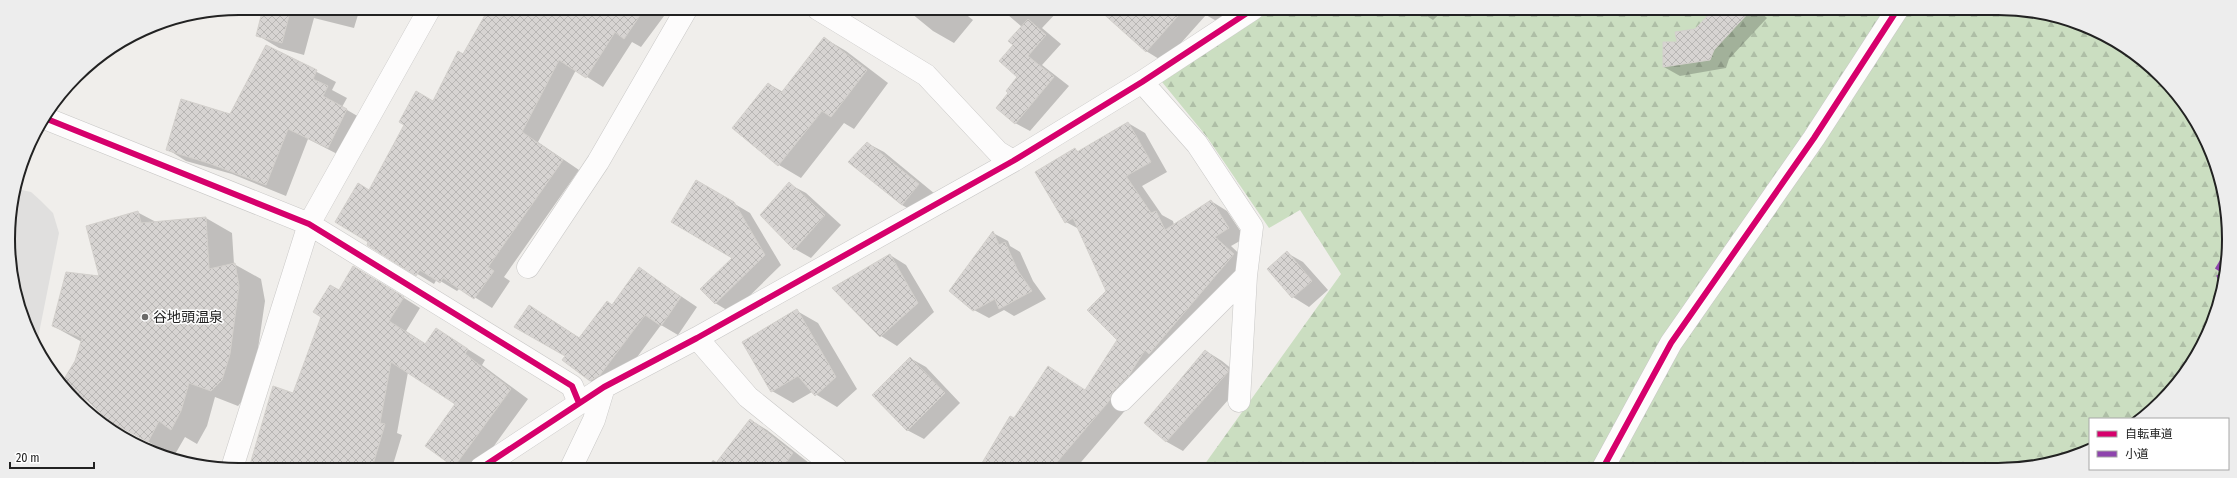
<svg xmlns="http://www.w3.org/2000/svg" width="2237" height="478" font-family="'Fira Sans Condensed','Noto Sans JP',sans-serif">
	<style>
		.forest { fill: url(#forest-firs) }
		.parking { fill: #e0dfde }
		.shadow { fill: #0003 }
		.building { fill: url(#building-cross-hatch); stroke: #d3d0cc }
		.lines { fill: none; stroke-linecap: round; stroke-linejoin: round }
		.street-casing { stroke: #c9c8c7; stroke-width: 23 }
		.street { stroke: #fdfcfc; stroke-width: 22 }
		.quiet { stroke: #8e44ad; stroke-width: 5; stroke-dasharray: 10 5; stroke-linecap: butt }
		.cycleway-casing { stroke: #fff; stroke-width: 8 }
		.cycleway { stroke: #d6006c; stroke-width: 6 }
		.poi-dot { fill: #6a6968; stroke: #fff; stroke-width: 1.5 }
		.labels { text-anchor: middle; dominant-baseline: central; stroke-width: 3; stroke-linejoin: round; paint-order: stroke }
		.poi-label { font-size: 14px; fill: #222; stroke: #fff; text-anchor: start }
		.rim { fill: none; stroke: #222; stroke-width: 2 }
	</style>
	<defs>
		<pattern id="forest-firs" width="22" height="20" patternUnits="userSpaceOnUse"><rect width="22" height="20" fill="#cbdec1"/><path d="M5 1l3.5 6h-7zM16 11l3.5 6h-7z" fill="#aebea6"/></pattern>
		<pattern id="building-cross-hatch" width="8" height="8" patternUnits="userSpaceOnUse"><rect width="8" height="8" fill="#d7d4d2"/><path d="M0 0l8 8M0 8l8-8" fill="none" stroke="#b8b6b4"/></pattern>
	</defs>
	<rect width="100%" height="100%" fill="#f0eeeb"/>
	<!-- forest -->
	<path class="forest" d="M 1273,9 L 2028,10 L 2113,39 L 2181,98 L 2221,179 L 2227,269 L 2205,341 L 2162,402 L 2138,419 L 2090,419 L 2090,449 L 2028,468 L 1202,468 L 1341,274 L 1300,210 L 1269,228 L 1207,137 L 1162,82 Z"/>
	<!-- parking -->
	<path class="parking" d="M 17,189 L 31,192 L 41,201 L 53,213 L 59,233 L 37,343 L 20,313 L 8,224 Z"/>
	<!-- shadow -->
	<path class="shadow" d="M 264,8 L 360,8 L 354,28 L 314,18 L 304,55 L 279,48 L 257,35 Z
		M 490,8 L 670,8 L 641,47 L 632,42 L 603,87 L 576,70 L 538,142 L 579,170 L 504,277 L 510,281 L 492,308 L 460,288 L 457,291 L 437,279 L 434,284 L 368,244 L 370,242 L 369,191 L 433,102 L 463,55 Z
		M 906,9 L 959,9 L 973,20 L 954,43 L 933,31 Z
		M 1001,9 L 1060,9 L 1042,28 L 1061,44 L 1042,65 L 1069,86 L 1030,131 L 1015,123 L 1010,93 L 1018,77 L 1014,45 L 1022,27 Z
		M 1101,9 L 1241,9 L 1227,27 L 1206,15 L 1164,62 L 1146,51 Z
		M 1416,9 L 1445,9 L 1433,20 Z
		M 1714,10 L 1758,10 L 1767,18 L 1729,59 L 1726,68 L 1680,76 L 1664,67 L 1678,42 L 1696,30 Z
		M 824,38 L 846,51 L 888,83 L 854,129 L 844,123 L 801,178 L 779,165 L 769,84 L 783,92 Z
		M 267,46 L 336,82 L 332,90 L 347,98 L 342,107 L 366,121 L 347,159 L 308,139 L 286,196 L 232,174 L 186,161 L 167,149 L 233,116 Z
		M 1128,123 L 1145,133 L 1167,172 L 1142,186 L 1162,215 L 1173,221 L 1174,225 L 1211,201 L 1227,211 L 1245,238 L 1231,246 L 1250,264 L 1076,468 L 981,468 L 1010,417 L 1014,420 L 1086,391 L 1118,340 L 1107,291 L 1079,229 L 1066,222 L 1075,149 L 1079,152 Z
		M 867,143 L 884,152 L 935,194 L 918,214 L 902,205 L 850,162 Z
		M 696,181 L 750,213 L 781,265 L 732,313 L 715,303 L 733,258 Z
		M 789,184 L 806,193 L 841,225 L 811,258 L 795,249 Z
		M 137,212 L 156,222 L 206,218 L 232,233 L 234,264 L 261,279 L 265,301 L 255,369 L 247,395 L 238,406 L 215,397 L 207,426 L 197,444 L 185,437 L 174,456 L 136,435 L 76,362 L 82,342 L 53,326 L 100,277 Z
		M 993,233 L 1008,241 L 1010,246 L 1020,252 L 1033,281 L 1046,299 L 1014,316 L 1004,310 L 989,318 L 974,310 Z
		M 1287,253 L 1303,262 L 1328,290 L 1309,307 L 1293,297 L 1268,269 Z
		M 890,255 L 906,265 L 934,312 L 897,346 L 881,336 Z
		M 639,268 L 697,307 L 678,335 L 661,325 L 617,384 L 607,390 L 590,381 L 566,356 L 529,306 L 580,338 L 607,302 L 613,305 Z
		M 371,277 L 420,308 L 406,331 L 426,344 L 436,329 L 485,360 L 482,365 L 528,399 L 478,468 L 458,468 L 427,446 L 457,404 L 408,372 L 397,433 L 402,435 L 392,468 L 348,468 L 341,466 L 341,468 L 250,468 L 273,388 L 293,394 L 339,291 Z
		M 797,311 L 818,323 L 857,389 L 837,407 L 812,392 L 793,403 L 772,391 Z
		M 1206,351 L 1222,361 L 1244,379 L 1244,382 L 1183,451 L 1167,442 L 1146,423 Z
		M 910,358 L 926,367 L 960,403 L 924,439 L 907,430 Z
		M 751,420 L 767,430 L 809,463 L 805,468 L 706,468 L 713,460 L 718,463 Z"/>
	<!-- building -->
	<path class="building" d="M 263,8 L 291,8 L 282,43 L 256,36 Z
		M 489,8 L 645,8 L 624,39 L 615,32 L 586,78 L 559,60 L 522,132 L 563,160 L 488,267 L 494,271 L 474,299 L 443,278 L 440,283 L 420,270 L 416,276 L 367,245 L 368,242 L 335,222 L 358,183 L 369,190 L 404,125 L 399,122 L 416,91 L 433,101 L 458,51 L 463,54 Z
		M 1098,9 L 1184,9 L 1146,52 Z
		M 1713,10 L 1751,10 L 1714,50 L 1710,60 L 1663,67 L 1663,42 L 1677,42 L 1675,32 L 1695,29 Z
		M 1028,19 L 1046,35 L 1028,56 L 1054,77 L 1015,124 L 996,108 L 1008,93 L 1006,91 L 1017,77 L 999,61 L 1013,45 L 1008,41 Z
		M 824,37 L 867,70 L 831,117 L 822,111 L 778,166 L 732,128 L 768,83 L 781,93 Z
		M 266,45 L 317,70 L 313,79 L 328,86 L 323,96 L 347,109 L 328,148 L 288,129 L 266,185 L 211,164 L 166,150 L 181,99 L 230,114 Z
		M 1128,122 L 1151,162 L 1126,176 L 1151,213 L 1156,211 L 1165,230 L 1211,200 L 1229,228 L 1215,237 L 1234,254 L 1149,354 L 1145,350 L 1128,377 L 1113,391 L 1110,400 L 1052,468 L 979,468 L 1010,416 L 1014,418 L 1048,366 L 1085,390 L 1117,340 L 1087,310 L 1106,291 L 1073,218 L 1065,223 L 1035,172 L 1075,148 L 1077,152 Z
		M 867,142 L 919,184 L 902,205 L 848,162 Z
		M 696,180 L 734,202 L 765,255 L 715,304 L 700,289 L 732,258 L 671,222 Z
		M 789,182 L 825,215 L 794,250 L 760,215 Z
		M 138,211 L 141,223 L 206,217 L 209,269 L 235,263 L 239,286 L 230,354 L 222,380 L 211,391 L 189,383 L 181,411 L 171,430 L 159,421 L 148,442 L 109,421 L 88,401 L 61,384 L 75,361 L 82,338 L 52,326 L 66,272 L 99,276 L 86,226 Z
		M 993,231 L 999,245 L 1005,242 L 1018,271 L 1032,291 L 999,309 L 995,299 L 973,311 L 949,291 Z
		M 1287,251 L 1312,281 L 1292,298 L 1267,269 Z
		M 890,254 L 918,303 L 880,337 L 832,288 Z
		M 353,266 L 404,297 L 389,321 L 425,344 L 436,328 L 468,349 L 465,354 L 511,389 L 454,467 L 425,446 L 455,404 L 391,362 L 380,423 L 385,424 L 372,468 L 249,468 L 273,386 L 293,393 L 321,317 L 313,312 L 330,285 L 339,290 Z
		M 639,267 L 681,297 L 661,326 L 645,315 L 600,375 L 590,381 L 562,360 L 565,356 L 514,327 L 529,305 L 579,338 L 607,301 L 612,305 Z
		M 797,309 L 836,377 L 815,396 L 798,376 L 771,392 L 742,342 Z
		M 1205,350 L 1228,369 L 1228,372 L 1166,442 L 1144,423 Z
		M 910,357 L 945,393 L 907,431 L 872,395 Z
		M 750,419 L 793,453 L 782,468 L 712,468 Z"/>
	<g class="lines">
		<!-- street casing -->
		<g class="street-casing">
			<path id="street" d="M 818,9 L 926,75 L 998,152 L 1013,161
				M 1142,82 L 1197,144 L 1252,227 L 1246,276 L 1239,401
				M 47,119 L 309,224 L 572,386 L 579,403
				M 528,267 L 598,162 L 687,8
				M 697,338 L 748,397 L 836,468
				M 1122,400 L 1246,276
				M 232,468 L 309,224 L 430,8
				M 481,468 L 604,387 L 697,338 L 1013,161 L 1142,82 L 1253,9
				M 571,468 L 594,420 L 604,387
				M 1603,468 L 1671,343 L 1814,138 L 1897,10"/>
		</g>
		<!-- street -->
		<use href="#street" class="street"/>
		<!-- quiet -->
		<path class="quiet" d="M 2222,284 L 2217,270 L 2226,255"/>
		<!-- cycleway casing -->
		<g class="cycleway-casing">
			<path id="cycleway" d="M 47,119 L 309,224 L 572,386 L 579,403
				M 481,468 L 604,387 L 697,338 L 1013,161 L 1142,82 L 1253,9
				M 1603,468 L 1671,343 L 1814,138 L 1897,10"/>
		</g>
		<!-- cycleway -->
		<use href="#cycleway" class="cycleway"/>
	</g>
	<!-- markers -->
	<circle class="poi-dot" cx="145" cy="317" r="4"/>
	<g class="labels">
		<!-- poi labels -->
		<g class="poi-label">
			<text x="153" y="317">谷地頭温泉</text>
		</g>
	</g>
	<!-- crop -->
	<path d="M0 0H2237V478H0ZM239 15H1998A224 224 0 0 1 2222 239V239A224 224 0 0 1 1998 463H239A224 224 0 0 1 15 239V239A224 224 0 0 1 239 15Z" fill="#ededed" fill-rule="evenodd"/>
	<path class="rim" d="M239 15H1998A224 224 0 0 1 2222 239V239A224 224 0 0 1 1998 463H239A224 224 0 0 1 15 239V239A224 224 0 0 1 239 15Z"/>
	<!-- legend -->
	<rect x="2089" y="418" width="140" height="52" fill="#ffffff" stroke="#a7a7a7"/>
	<rect x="2097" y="431" width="20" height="6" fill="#d6006c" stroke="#a7a7a7"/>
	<text x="2125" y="438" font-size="12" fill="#222222">自転車道</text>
	<rect x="2097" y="451" width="20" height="6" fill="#8e44ad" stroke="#a7a7a7"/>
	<text x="2125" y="458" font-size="12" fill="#222222">小道</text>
	<!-- scale -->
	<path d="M10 462v6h84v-6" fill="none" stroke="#222222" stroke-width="2"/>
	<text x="16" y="462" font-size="12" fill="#222222" stroke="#ffffff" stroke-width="3" paint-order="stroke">20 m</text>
</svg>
